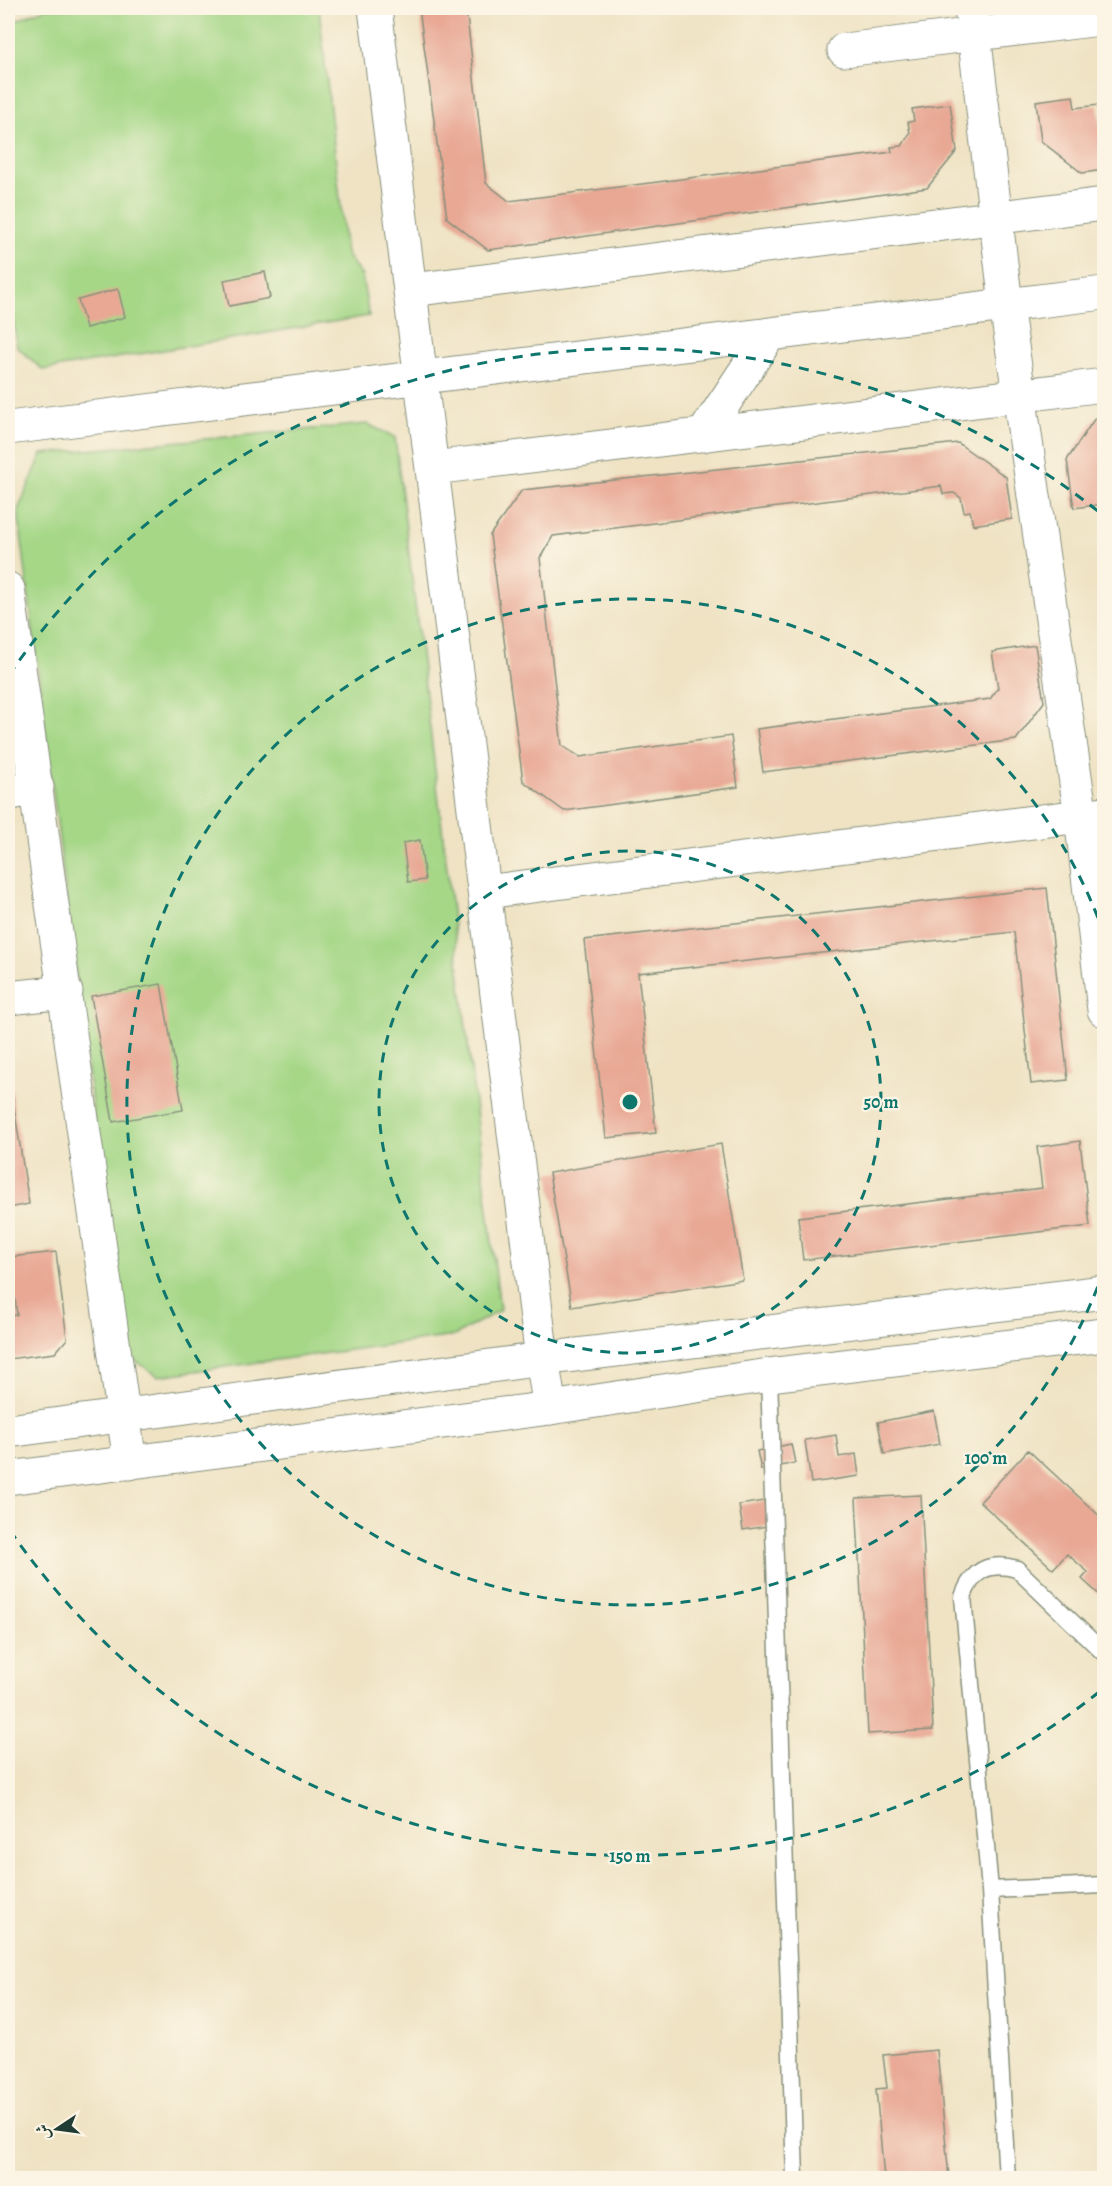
<svg xmlns="http://www.w3.org/2000/svg" width="1112" height="2186" font-family="Alegreya,Amiri,serif">
	<style>
		.green { fill: #a5d787; stroke: #628a5e; stroke-width: 1.5 }
		.building { fill: #e8a894 }
		.lines { fill: none; stroke-linecap: round; stroke-linejoin: round }
		.service-casing { stroke: #87907c; stroke-width: 19 }
		.minor-casing { stroke: #87907c; stroke-width: 35 }
		.secondary-casing { stroke: #87907c; stroke-width: 35 }
		.service { stroke: #fff; stroke-width: 16 }
		.minor { stroke: #fff; stroke-width: 33 }
		.secondary { stroke: #fff; stroke-width: 33 }
		.ring { fill: none; stroke: #0f766e; stroke-width: 3; stroke-dasharray: 10 8 }
		.centre { fill: #0f766e; stroke: #fcf5e5; stroke-width: 3 }
		.ring-label { font-size: 18px; text-anchor: middle; font-weight: bold; fill: #0f766e; stroke: #fcf5e5; stroke-width: 4.5; stroke-linejoin: round; paint-order: stroke }
	</style>
	<rect width="100%" height="100%" fill="#fcf5e5"/>
	<filter id="ink" filterUnits="userSpaceOnUse"><feTurbulence type="fractalNoise" baseFrequency=".0167" numOctaves="2"/><feDisplacementMap in="SourceGraphic" scale="12" xChannelSelector="R" yChannelSelector="G"/><feConvolveMatrix kernelMatrix="1 2 1 2 8 2 1 2 1" color-interpolation-filters="sRGB"/></filter>
	<filter id="wash" filterUnits="userSpaceOnUse"><feTurbulence type="fractalNoise" baseFrequency=".008" numOctaves="4" result="noise"/><feDisplacementMap in="SourceGraphic" scale="24" xChannelSelector="R" yChannelSelector="G"/><feGaussianBlur stdDeviation="1.35" result="paint"/><feColorMatrix in="noise" values="0 0 0 0 0 0 0 0 0 0 0 0 0 0 0 0 0 1.4 0 .05"/><feComposite in="paint" operator="in"/></filter>
	<g filter="url(#wash)">
		<rect width="100%" height="100%" fill="#efe3c4"/>
		<!-- green -->
		<path class="green" d="M 46,8 L 319,8 L 346,254 L 362,276 L 369,316 L 43,370 L 17,347 L 8,276 L 8,24 Z
			M 367,424 L 395,437 L 500,1310 L 454,1336 L 158,1376 L 123,1353 L 18,510 L 42,454 Z"/>
		<g id="blocks">
			<!-- building -->
			<path class="building" d="M 419,8 L 466,8 L 486,183 L 509,201 L 892,152 L 891,147 L 902,146 L 910,133 L 908,122 L 914,121 L 912,109 L 950,104 L 957,151 L 927,188 L 488,250 L 447,218 Z
				M 1073,96 L 1075,108 L 1098,105 L 1101,131 L 1104,130 L 1104,170 L 1082,173 L 1041,141 L 1036,101 Z
				M 265,272 L 270,298 L 229,306 L 224,280 Z
				M 118,289 L 125,317 L 86,328 L 78,300 Z
				M 1104,417 L 1104,504 L 1074,508 L 1067,460 L 1095,418 Z
				M 958,443 L 1006,477 L 1012,519 L 973,525 L 970,511 L 964,512 L 961,498 L 954,493 L 943,494 L 941,486 L 553,536 L 540,558 L 562,746 L 580,757 L 731,736 L 738,787 L 564,811 L 523,781 L 490,535 L 522,490 Z
				M 1035,645 L 1044,702 L 1016,740 L 763,772 L 757,729 L 990,699 L 998,688 L 992,652 Z
				M 420,840 L 425,880 L 408,882 L 403,843 Z
				M 1047,888 L 1068,1080 L 1031,1084 L 1014,932 L 638,973 L 656,1133 L 606,1138 L 584,940 Z
				M 161,984 L 183,1110 L 113,1122 L 91,996 Z
				M 8,1068 L 29,1204 L 8,1208 Z
				M 1080,1141 L 1090,1226 L 803,1260 L 798,1217 L 1042,1188 L 1037,1147 Z
				M 721,1144 L 743,1280 L 572,1307 L 549,1173 Z
				M 56,1252 L 67,1339 L 55,1353 L 8,1359 L 8,1316 L 17,1315 L 10,1257 Z
				M 934,1411 L 940,1444 L 884,1454 L 878,1422 Z
				M 836,1435 L 839,1457 L 856,1454 L 859,1476 L 811,1483 L 805,1440 Z
				M 791,1444 L 795,1463 L 761,1470 L 757,1451 Z
				M 1028,1450 L 1104,1520 L 1104,1599 L 1082,1579 L 1088,1572 L 1067,1554 L 1053,1569 L 980,1502 Z
				M 921,1495 L 933,1730 L 868,1734 L 856,1498 Z
				M 769,1500 L 774,1525 L 743,1530 L 739,1505 Z
				M 937,2050 L 949,2178 L 884,2178 L 876,2089 L 887,2088 L 883,2055 Z"/>
		</g>
	</g>
	<g filter="url(#ink)">
		<use href="#blocks" fill-opacity="0" stroke="#87907c" stroke-width="1.5"/>
		<g class="lines">
			<!-- service casing -->
			<g class="service-casing">
				<path id="service" d="M 769,1375 L 795,2178
					M 990,1890 L 1104,1885
					M 1007,2178 L 990,1890 L 963,1597 C 972,1570 989,1561 1017,1569 L 1104,1653"/>
			</g>
			<!-- minor casing -->
			<g class="minor-casing">
				<path id="minor" d="M 375,8 L 542,1359 L 550,1408
					M 971,8 L 1006,305 L 1081,817 L 1104,1010
					M 844,50 L 1092,20
					M 411,290 L 1104,204
					M 8,428 L 1104,293
					M 703,435 L 769,335
					M 433,468 L 1104,385
					M 8,589 L 130,1463
					M 8,794 L 37,787
					M 485,892 L 1104,813
					M 8,998 L 66,992"/>
			</g>
			<!-- secondary casing -->
			<g class="secondary-casing">
				<path id="secondary" d="M 8,1431 L 542,1359 L 1104,1292
					M 8,1478 L 550,1408 L 769,1375 L 1104,1335"/>
			</g>
			<!-- service -->
			<use href="#service" class="service"/>
			<!-- minor -->
			<use href="#minor" class="minor"/>
			<!-- secondary -->
			<use href="#secondary" class="secondary"/>
		</g>
	</g>
	<!-- distance rings -->
	<g class="ring">
		<circle cx="630" cy="1102" r="251"/>
		<path d="M1104 1270A503 503 0 1 1 1104 934"/>
		<path d="M1099 1692A754 754 0 0 1 9 1529M9 675A754 754 0 0 1 1099 512"/>
	</g>
	<circle cx="630" cy="1102" r="9" class="centre"/>
	<g class="ring-label">
		<text x="881" y="1108">50 m</text>
		<text x="986" y="1464">100 m</text>
		<text x="630" y="1862">150 m</text>
	</g>
	<!-- margin -->
	<rect width="1112" height="2186" fill="none" stroke="#fcf5e5" stroke-width="30"/>
	<!-- north arrow -->
	<g transform="translate(57 2129) rotate(257)" stroke="#fcf5e5" stroke-width="4.5" paint-order="stroke">
	<path d="M0-4.5L10 22L0 15L-10 22Z" fill="#1f3d34"/>
	<text y="-9" font-size="16" font-weight="bold" text-anchor="middle" fill="#1f3d34">ش</text>
	</g>
</svg>
